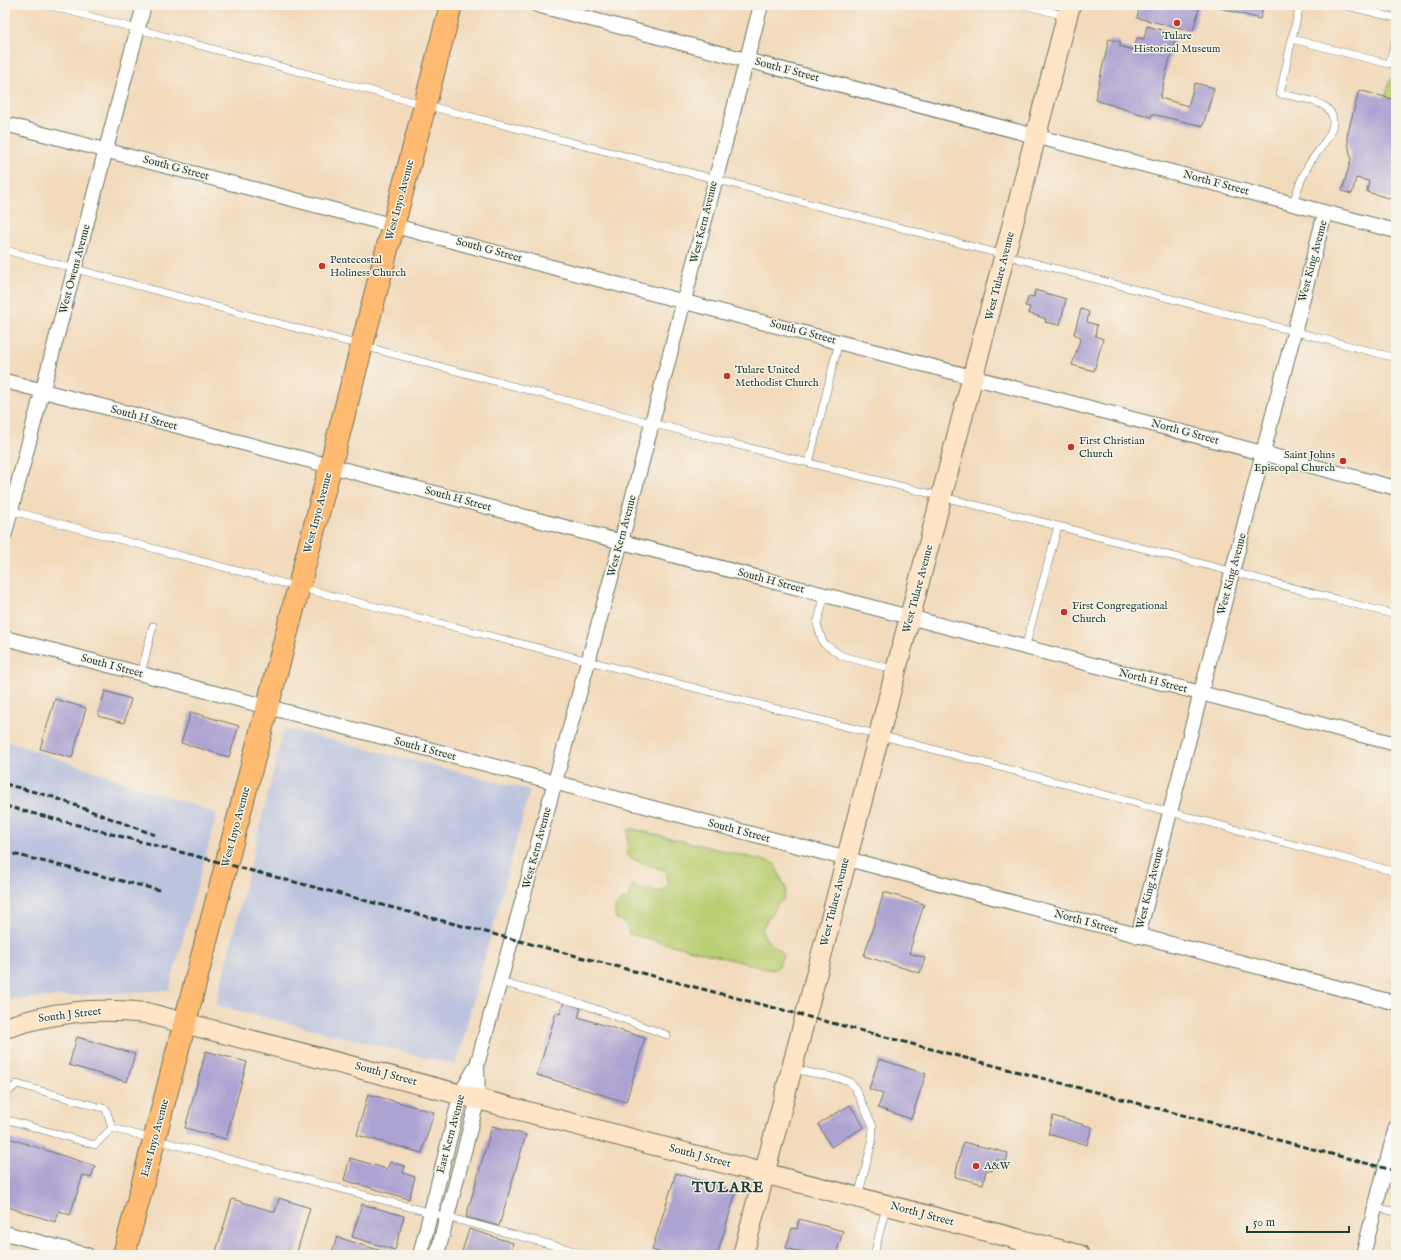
<svg xmlns="http://www.w3.org/2000/svg" width="1401" height="1260" font-family="'IM FELL English',serif">
	<style>
		.industrial { fill: #bcc3de }
		.green { fill: #bace72; stroke: #6c8653 }
		.building { fill: #ada3d2 }
		.lines { fill: none; stroke-linecap: round; stroke-linejoin: round }
		.service-casing { stroke: #697463; stroke-width: 8 }
		.minor-casing { stroke: #697463; stroke-width: 16 }
		.secondary-casing { stroke: #697463; stroke-width: 22 }
		.primary-casing { stroke: #697463; stroke-width: 24 }
		.service { stroke: #fff; stroke-width: 7 }
		.minor { stroke: #fff; stroke-width: 14 }
		.secondary { stroke: #ffe4c6; stroke-width: 20 }
		.primary { stroke: #ffbb71; stroke-width: 22 }
		.rail { stroke: #1f3d34; stroke-width: 3; stroke-dasharray: 6 3; stroke-linecap: butt }
		.poi-dot { fill: #c8321e; stroke: #f7f3e8; stroke-width: 1.5 }
		.labels { text-anchor: middle; dominant-baseline: central; stroke-width: 3; stroke-linejoin: round; paint-order: stroke }
		.poi-label { font-size: 11px; fill: #1f3d34; stroke: #f7f3e8; text-anchor: start }
		.street-label { font-size: 11px; fill: #1f3d34; stroke: #f7f3e8 }
		.district-label { font-size: 15px; font-weight: bold; letter-spacing: 1px; fill: #1f3d34; stroke: #f7f3e8 }
	</style>
	<rect width="100%" height="100%" fill="#f7f3e8"/>
	<filter id="ink" filterUnits="userSpaceOnUse"><feTurbulence type="fractalNoise" baseFrequency=".025" numOctaves="2"/><feDisplacementMap in="SourceGraphic" scale="8" xChannelSelector="R" yChannelSelector="G"/><feConvolveMatrix kernelMatrix="1 2 1 2 8 2 1 2 1" color-interpolation-filters="sRGB"/></filter>
	<filter id="wash" filterUnits="userSpaceOnUse"><feTurbulence type="fractalNoise" baseFrequency=".012" numOctaves="4" result="noise"/><feDisplacementMap in="SourceGraphic" scale="16" xChannelSelector="R" yChannelSelector="G"/><feGaussianBlur stdDeviation="0.9" result="paint"/><feColorMatrix in="noise" values="0 0 0 0 0 0 0 0 0 0 0 0 0 0 0 0 0 1.4 0 .05"/><feComposite in="paint" operator="in"/></filter>
	<g filter="url(#wash)">
		<rect width="100%" height="100%" fill="#f2dabb"/>
		<!-- industrial -->
		<path class="industrial" d="M 284,728 L 530,790 L 456,1065 L 216,1005 Z
			M 5,740 L 217,814 L 169,990 L 5,1000 Z"/>
		<!-- green -->
		<path class="green" d="M 1396,74 L 1396,100 L 1385,97 L 1390,80 Z
			M 633,829 L 774,863 L 786,889 L 784,899 C 773,906 769,919 762,929 C 763,942 776,945 783,955 L 779,966 L 773,970 L 768,969 L 629,934 L 625,923 L 616,919 L 615,907 L 622,900 L 629,898 L 632,885 L 660,892 L 669,884 L 666,871 L 632,859 L 627,855 L 628,830 Z"/>
		<g id="blocks">
			<!-- building -->
			<path class="building" d="M 1140,5 L 1200,5 L 1193,31 L 1137,18 Z
				M 1221,5 L 1264,5 L 1260,19 L 1220,8 Z
				M 1147,26 L 1176,34 L 1160,98 L 1188,106 L 1195,83 L 1214,88 L 1203,126 L 1152,114 L 1151,117 L 1095,100 L 1109,39 L 1121,42 L 1119,46 L 1134,50 L 1137,38 L 1144,39 Z
				M 1359,90 L 1396,100 L 1396,200 L 1367,192 L 1369,181 L 1356,178 L 1352,194 L 1342,191 L 1351,159 L 1347,136 Z
				M 1035,290 L 1066,299 L 1060,325 L 1045,322 L 1046,319 L 1028,313 L 1030,307 L 1025,306 L 1029,296 L 1034,297 Z
				M 1081,309 L 1089,312 L 1087,322 L 1097,325 L 1095,336 L 1103,339 L 1094,371 L 1072,365 L 1081,337 L 1074,334 Z
				M 105,691 L 131,699 L 124,723 L 98,716 Z
				M 55,699 L 86,708 L 72,758 L 40,749 Z
				M 191,712 L 239,726 L 229,757 L 181,743 Z
				M 884,892 L 924,904 L 909,953 L 925,958 L 920,973 L 864,956 Z
				M 564,1002 L 581,1008 L 578,1017 L 645,1038 L 626,1102 L 537,1075 L 556,1013 L 560,1014 Z
				M 77,1037 L 135,1054 L 127,1082 L 69,1065 Z
				M 206,1051 L 247,1062 L 226,1139 L 185,1128 Z
				M 879,1059 L 926,1074 L 911,1119 L 878,1108 L 883,1094 L 869,1089 Z
				M 368,1094 L 434,1112 L 422,1153 L 357,1135 Z
				M 850,1105 L 864,1127 L 831,1147 L 818,1124 Z
				M 1053,1116 L 1092,1127 L 1087,1145 L 1048,1134 Z
				M 492,1126 L 526,1135 L 499,1226 L 466,1217 Z
				M 5,1137 L 95,1166 L 91,1178 L 83,1175 L 70,1215 L 59,1211 L 55,1222 L 5,1206 Z
				M 963,1142 L 1008,1153 L 1006,1162 L 995,1159 L 992,1171 L 986,1170 L 983,1184 L 955,1177 Z
				M 350,1158 L 387,1169 L 390,1162 L 405,1166 L 403,1173 L 415,1177 L 409,1199 L 344,1180 Z
				M 676,1173 L 736,1192 L 717,1255 L 668,1255 L 652,1250 Z
				M 279,1198 L 310,1208 L 296,1255 L 215,1255 L 232,1199 L 275,1212 Z
				M 362,1204 L 404,1216 L 395,1250 L 352,1237 Z
				M 799,1219 L 843,1231 L 836,1255 L 811,1255 L 786,1248 L 792,1228 L 797,1229 Z
				M 469,1229 L 513,1243 L 510,1255 L 461,1255 Z
				M 337,1237 L 394,1255 L 331,1255 Z"/>
		</g>
	</g>
	<g filter="url(#ink)">
		<use href="#blocks" fill-opacity="0" stroke="#697463" stroke-width="1"/>
		<g class="lines">
			<!-- service casing -->
			<g class="service-casing">
				<path id="service" d="M 47,5 L 425,105 L 715,179 L 1396,358
					M 1024,5 L 1066,16
					M 1343,5 L 1396,18
					M 1292,39 L 1300,5
					M 1293,204 C 1297,190 1302,176 1309,164 C 1318,149 1345,125 1327,108 C 1318,100 1291,96 1280,94 L 1292,39 L 1389,64 L 1396,39
					M 5,250 L 651,423 L 1058,526 L 1396,615
					M 809,463 L 839,341
					M 9,510 L 298,587 L 879,735 L 1396,872
					M 825,595 L 817,624 L 823,643 L 842,656 L 896,670
					M 1025,648 L 1058,526
					M 141,674 L 153,626
					M 500,982 L 582,1004 L 667,1035
					M 793,1069 L 842,1079 L 849,1081 L 855,1088 L 873,1126 L 872,1142 L 858,1197
					M 5,1099 L 7,1093 L 17,1084 L 106,1109 L 112,1128
					M 5,1119 L 95,1145 L 112,1128
					M 112,1128 L 590,1255
					M 1375,1207 L 1396,1212
					M 874,1255 L 886,1207"/>
			</g>
			<!-- minor casing -->
			<g class="minor-casing">
				<path id="minor" d="M 537,5 L 1396,231
					M 5,124 L 1396,488
					M 5,381 L 1396,744
					M 5,533 L 144,5
					M 5,638 L 1396,1003
					M 1138,936 L 1325,213
					M 5,1233 L 87,1255
					M 420,1255 L 461,1093 L 477,1065 L 621,542 L 761,5
					M 437,1255 L 478,1098 L 477,1065
					M 1363,1255 L 1396,1127"/>
			</g>
			<!-- secondary casing -->
			<g class="secondary-casing">
				<path id="secondary" d="M 5,1028 C 56,1011 93,1008 146,1013 L 1079,1255
					M 743,1255 L 1070,5"/>
			</g>
			<!-- primary casing -->
			<g class="primary-casing">
				<path id="primary" d="M 124,1255 L 451,5"/>
			</g>
			<!-- service -->
			<use href="#service" class="service"/>
			<!-- minor -->
			<use href="#minor" class="minor"/>
			<!-- secondary -->
			<use href="#secondary" class="secondary"/>
			<!-- primary -->
			<use href="#primary" class="primary"/>
			<!-- rail -->
			<path class="rail" d="M 5,784 L 53,797 L 155,835
				M 5,806 L 1396,1171
				M 5,852 L 159,890"/>
		</g>
	</g>
	<!-- markers -->
	<g class="poi-dot">
		<circle cx="1177" cy="23" r="4"/>
		<circle cx="322" cy="266" r="4"/>
		<circle cx="727" cy="376" r="4"/>
		<circle cx="1071" cy="447" r="4"/>
		<circle cx="1343" cy="461" r="4"/>
		<circle cx="1064" cy="612" r="4"/>
		<circle cx="976" cy="1166" r="4"/>
	</g>
	<g class="labels">
		<!-- poi labels -->
		<g class="poi-label">
			<text x="1177" y="36" text-anchor="middle">Tulare<tspan x="1177" dy="13">Historical Museum</tspan></text>
			<text x="330" y="260">Pentecostal<tspan x="330" dy="13">Holiness Church</tspan></text>
			<text x="735" y="370">Tulare United<tspan x="735" dy="13">Methodist Church</tspan></text>
			<text x="1079" y="441">First Christian<tspan x="1079" dy="13">Church</tspan></text>
			<text x="1335" y="455" text-anchor="end">Saint Johns<tspan x="1335" dy="13">Episcopal Church</tspan></text>
			<text x="1072" y="606">First Congregational<tspan x="1072" dy="13">Church</tspan></text>
			<text x="984" y="1166">A&amp;W</text>
		</g>
		<!-- street labels -->
		<g class="street-label">
			<text transform="translate(787 70) rotate(15)">South F Street</text>
			<text transform="translate(176 168) rotate(15)">South G Street</text>
			<text transform="translate(1216 183) rotate(15)">North F Street</text>
			<text transform="translate(400 200) rotate(-75)">West Inyo Avenue</text>
			<text transform="translate(704 222) rotate(-76)">West Kern Avenue</text>
			<text transform="translate(489 250) rotate(15)">South G Street</text>
			<text transform="translate(1313 261) rotate(-75)">West King Avenue</text>
			<text transform="translate(75 269) rotate(-75)">West Owens Avenue</text>
			<text transform="translate(1000 276) rotate(-76)">West Tulare Avenue</text>
			<text transform="translate(803 332) rotate(15)">South G Street</text>
			<text transform="translate(144 418) rotate(15)">South H Street</text>
			<text transform="translate(1185 432) rotate(15)">North G Street</text>
			<text transform="translate(458 499) rotate(15)">South H Street</text>
			<text transform="translate(318 513) rotate(-75)">West Inyo Avenue</text>
			<text transform="translate(622 536) rotate(-75)">West Kern Avenue</text>
			<text transform="translate(1232 574) rotate(-75)">West King Avenue</text>
			<text transform="translate(771 581) rotate(15)">South H Street</text>
			<text transform="translate(918 589) rotate(-75)">West Tulare Avenue</text>
			<text transform="translate(112 666) rotate(15)">South I Street</text>
			<text transform="translate(1153 681) rotate(14)">North H Street</text>
			<text transform="translate(425 749) rotate(15)">South I Street</text>
			<text transform="translate(236 827) rotate(-75)">West Inyo Avenue</text>
			<text transform="translate(739 831) rotate(15)">South I Street</text>
			<text transform="translate(537 848) rotate(-75)">West Kern Avenue</text>
			<text transform="translate(1150 888) rotate(-76)">West King Avenue</text>
			<text transform="translate(835 902) rotate(-76)">West Tulare Avenue</text>
			<text transform="translate(1086 922) rotate(15)">North I Street</text>
			<text transform="translate(70 1015) rotate(-7)">South J Street</text>
			<text transform="translate(386 1074) rotate(15)">South J Street</text>
			<text transform="translate(451 1134) rotate(-75)">East Kern Avenue</text>
			<text transform="translate(155 1138) rotate(-75)">East Inyo Avenue</text>
			<text transform="translate(700 1156) rotate(15)">South J Street</text>
			<text transform="translate(922 1214) rotate(15)">North J Street</text>
		</g>
		<!-- district labels -->
		<g class="district-label">
			<text x="728" y="1187">TULARE</text>
		</g>
	</g>
	<!-- margin -->
	<rect width="1401" height="1260" fill="none" stroke="#f7f3e8" stroke-width="20"/>
	<!-- scale -->
	<path d="M1247 1226v6h102v-6" fill="none" stroke="#1f3d34" stroke-width="2"/>
	<text x="1253" y="1226" font-size="12" fill="#1f3d34" stroke="#f7f3e8" stroke-width="3" paint-order="stroke">50 m</text>
</svg>
